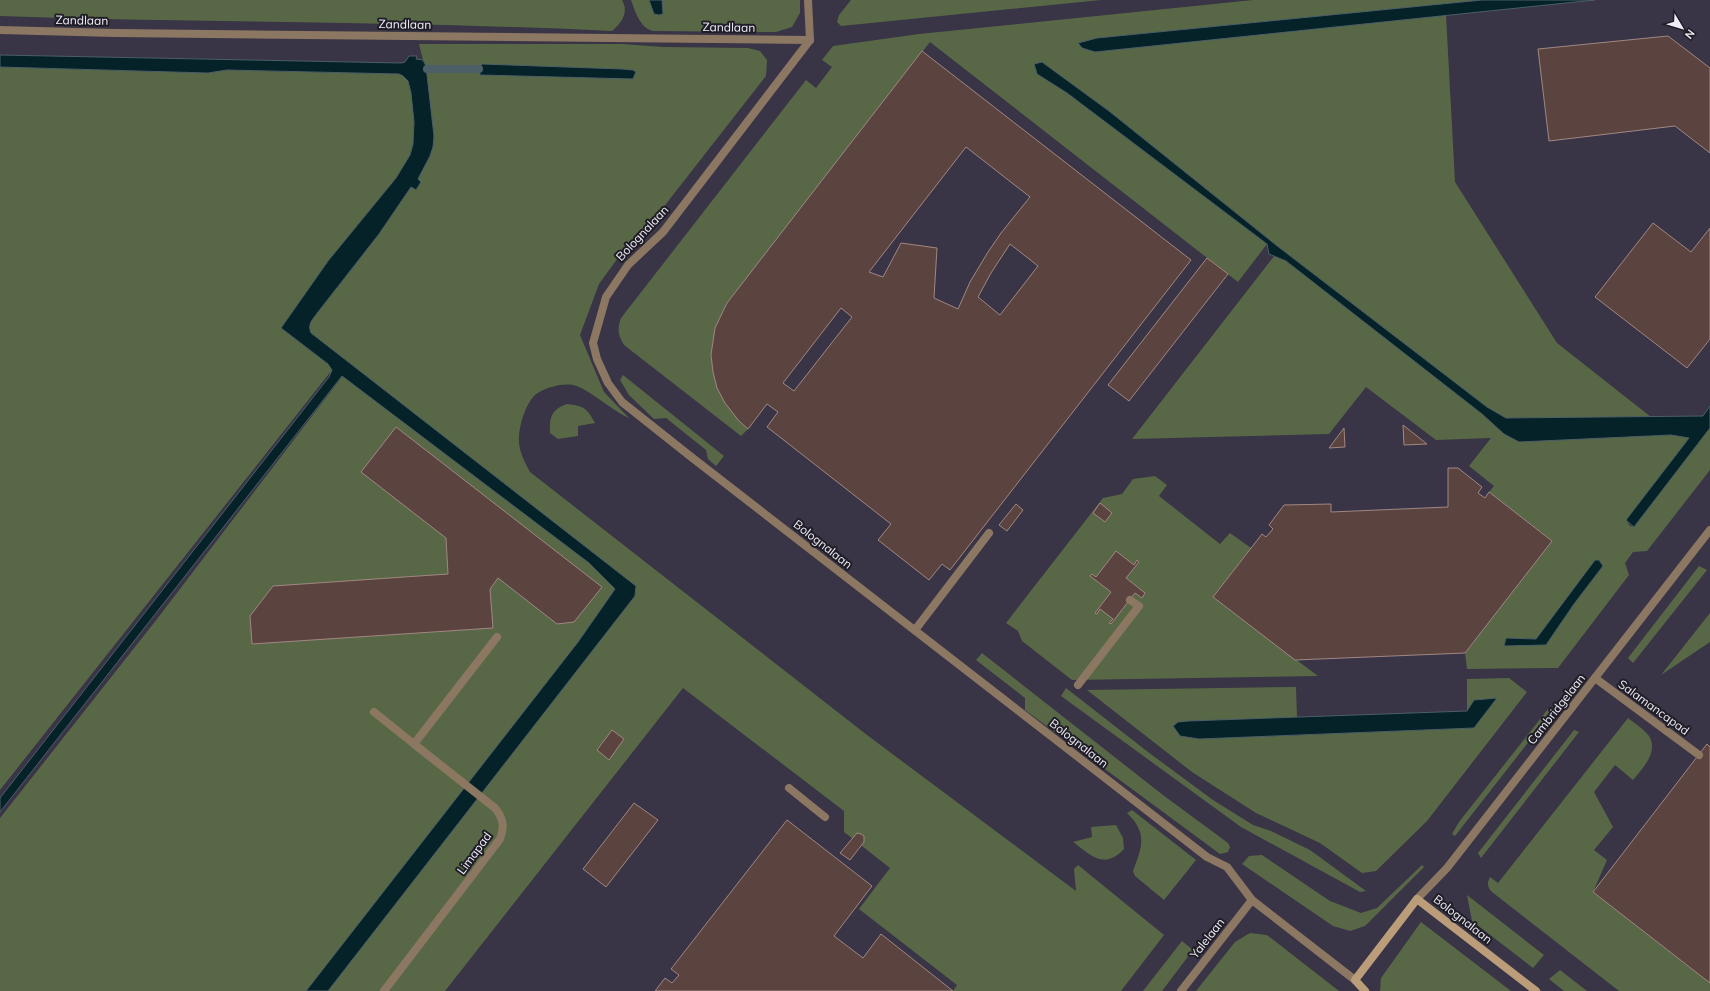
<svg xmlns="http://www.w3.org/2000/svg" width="1710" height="991" font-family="Mulish,sans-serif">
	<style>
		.green { fill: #586846; fill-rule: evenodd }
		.water { fill: #062229; stroke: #4c5f67 }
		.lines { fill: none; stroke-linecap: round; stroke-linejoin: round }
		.stream { stroke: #4c5f67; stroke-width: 8 }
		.building { fill: #5b4440; stroke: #a18782; fill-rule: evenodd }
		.lane { stroke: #8c7862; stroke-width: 8 }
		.street { stroke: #8c7862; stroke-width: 8 }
		.secondary { stroke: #bb9d79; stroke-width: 8 }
		.labels { text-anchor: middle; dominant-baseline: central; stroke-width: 4; stroke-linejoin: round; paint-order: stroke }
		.street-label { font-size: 12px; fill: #efecf8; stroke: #1f1d25 }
	</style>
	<rect width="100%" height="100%" fill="#393446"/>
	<!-- green -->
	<path class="green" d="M 0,0 L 622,0 C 629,12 622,23 612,31 C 408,21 204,23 0,16 Z
		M 631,0 L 649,0 L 654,14 L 659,15 L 663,14 L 662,0 L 800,0 L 800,13 L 792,27 L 776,32 L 653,31 C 640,28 635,11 631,0 Z
		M 851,0 L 1101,0 L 841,26 L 837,22 L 839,15 Z
		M 1253,0 L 1482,0 L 1097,38 L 1082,48 L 1095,52 L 1446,15 L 1455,182 L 1557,343 L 1651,417 L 1506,418 L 1487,407 L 1276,245 L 1109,111 L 1042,62 L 1037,74 L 1067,93 L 1267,244 L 1238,282 L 930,42 L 731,299 C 700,348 707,388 748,429 L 741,436 L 624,345 C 618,335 617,329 621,318 L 806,80 L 816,88 L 832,67 L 822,60 L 833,46 L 919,34 Z
		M 419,44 L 622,44 L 664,47 L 748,48 L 760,51 L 767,60 L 766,76 L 637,241 L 628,244 L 599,284 L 580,335 L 604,392 L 629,418 C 612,411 588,388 573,385 C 562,383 541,388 533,397 C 524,408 518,429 519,443 C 520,453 525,463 530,472 L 867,735 L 1076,891 L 1074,869 L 1078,865 L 1164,935 L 1121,991 L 953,991 L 957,985 L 859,909 L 890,868 L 844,832 L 844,811 L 683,688 L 445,991 L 0,991 L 0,818 L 157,619 L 351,365 L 311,333 L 309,324 L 379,234 L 411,187 L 421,182 L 418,179 L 430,156 L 433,147 L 434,136 L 426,66 L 423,60 Z
		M 0,67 L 208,73 L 227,70 L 399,74 L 403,76 L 408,81 L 411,93 L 414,122 L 413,144 L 410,155 L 396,178 L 328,261 L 281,328 L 328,364 L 332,370 L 0,790 Z
		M 1275,255 L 1286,261 L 1482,414 L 1504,434 L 1671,435 L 1689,438 L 1626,520 L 1630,526 L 1634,527 L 1710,428 L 1710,470 L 1647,551 L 1633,552 L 1625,563 L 1629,575 L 1558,668 L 1467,669 L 1465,653 L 1552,541 L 1489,492 L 1494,486 L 1469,466 L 1491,438 L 1436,440 L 1366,387 L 1329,434 L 1132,439 ZM 1595,560 L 1599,560 L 1603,566 L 1574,604 L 1546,645 L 1504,645 L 1506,638 L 1536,639 Z
		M 623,375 L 724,456 L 716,466 L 708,459 L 706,450 L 666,418 L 654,419 L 629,395 L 620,380 Z
		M 567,404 C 584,406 587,408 595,423 L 578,426 L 578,436 L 558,439 L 550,433 C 549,417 552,409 567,404 Z
		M 1155,476 L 1167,485 L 1159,496 L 1220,544 L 1230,533 L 1251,548 L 1213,597 L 1318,676 L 1072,680 L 1022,641 L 1018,631 L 1006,623 L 1103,498 L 1122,494 L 1133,479 Z
		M 1699,566 L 1707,570 L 1633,663 L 1628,658 Z
		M 1710,613 L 1710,642 L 1661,675 Z
		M 982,653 L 1163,795 L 1228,843 L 1230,847 L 1228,852 L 1220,854 L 1025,710 L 1025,698 L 976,660 Z
		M 1509,678 L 1527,692 L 1427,821 L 1376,871 L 1362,873 L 1320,843 L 1256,813 L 1192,772 L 1087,690 L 1296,687 L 1297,717 L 1179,722 L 1174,726 L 1180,736 L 1199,739 L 1474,728 L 1497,698 L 1474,700 L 1467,711 L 1467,679 Z
		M 1066,688 L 1148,752 L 1213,800 L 1253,825 L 1271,831 L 1310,850 L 1366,891 L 1360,892 L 1241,827 L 1061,696 Z
		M 1548,709 L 1552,712 L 1455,836 L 1452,834 L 1459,822 Z
		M 1628,718 C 1634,723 1644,729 1649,736 C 1659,752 1642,769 1633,780 L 1615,765 L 1594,792 L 1613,827 L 1594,850 L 1607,860 L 1593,892 L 1710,983 L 1710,991 L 1619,991 L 1492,892 C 1487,887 1487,883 1490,877 L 1498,883 Z
		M 1574,730 L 1579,732 L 1481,858 L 1478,853 Z
		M 1132,810 L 1196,860 L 1164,900 L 1135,876 L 1133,871 C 1142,847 1148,833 1127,813 Z
		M 1116,825 L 1123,838 L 1124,849 C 1104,870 1092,856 1073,842 L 1092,837 L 1091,827 Z
		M 1262,855 L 1330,901 L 1361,913 L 1377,908 L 1422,865 L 1424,867 L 1365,926 L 1350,931 L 1333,926 L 1242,864 L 1249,856 Z
		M 1467,895 L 1544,955 L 1533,968 L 1472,921 Z
		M 1421,922 L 1511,991 L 1380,991 L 1381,978 Z
		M 1250,933 L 1267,935 L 1339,991 L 1196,991 L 1235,942 Z
		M 1182,941 L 1193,950 L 1162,991 L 1143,991 Z
		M 1560,970 L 1587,991 L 1564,991 L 1549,979 Z"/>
	<!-- water -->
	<path class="water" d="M 649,0 L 662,0 L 663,14 L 659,15 L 654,14 Z
		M 1482,0 L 1595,0 L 1095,52 L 1082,48 L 1078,43 L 1097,38 Z
		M 0,55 L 401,63 L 405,62 L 409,56 L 417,56 L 416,59 L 423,60 L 426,66 L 434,136 L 433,147 L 430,156 L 418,179 L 421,182 L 416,190 L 411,187 L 379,234 L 318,312 C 313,319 307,324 311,333 L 351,364 L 636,586 L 635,596 L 328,991 L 306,991 L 578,642 L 615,589 L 589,563 L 342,376 L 0,812 L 0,798 L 329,377 L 332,370 L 328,364 L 281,328 L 328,261 L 396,178 L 410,155 L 413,144 L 414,122 L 411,93 L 408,81 L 403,76 L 399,74 L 227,70 L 208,73 L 0,67 Z
		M 1042,62 L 1109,111 L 1276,245 L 1487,407 L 1506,418 L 1703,416 L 1710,406 L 1710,428 L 1634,527 L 1626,520 L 1689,438 L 1671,435 L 1519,442 L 1504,434 L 1482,414 L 1286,261 L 1269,254 L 1267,244 L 1067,93 L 1037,74 L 1034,64 Z
		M 482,64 L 622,69 L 633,70 L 636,72 L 633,79 L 480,75 L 479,69 Z
		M 1595,560 L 1599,560 L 1603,566 L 1574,604 L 1546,645 L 1504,646 L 1506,638 L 1536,639 Z
		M 1497,698 L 1474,728 L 1199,739 L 1180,736 L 1173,726 L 1178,722 L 1188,721 L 1467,711 L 1474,700 Z"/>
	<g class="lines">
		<!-- stream -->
		<path class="stream" d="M 427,69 L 479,69"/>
	</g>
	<!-- building -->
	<path class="building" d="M 1668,36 L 1710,68 L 1710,153 L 1675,126 L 1549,141 L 1538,49 Z
		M 922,51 L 1191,260 L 950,570 L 942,564 L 929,580 L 878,540 L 891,524 L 767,427 L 778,412 L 767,404 L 748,429 L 739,421 L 725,403 L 717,388 L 713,372 L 711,355 L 715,328 L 727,303 ZM 966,147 L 1030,197 L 1001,233 L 988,252 L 970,282 L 958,309 L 934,298 L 937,248 L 901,243 L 883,277 L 869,272 ZM 1010,244 L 1038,266 L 1000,315 L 978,297 L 991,273 ZM 841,308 L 852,317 L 794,391 L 783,383 Z
		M 1653,223 L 1691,252 L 1710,228 L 1710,339 L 1687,368 L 1595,297 Z
		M 1207,258 L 1228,274 L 1129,401 L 1108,385 Z
		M 1403,425 L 1427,444 L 1404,445 Z
		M 396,427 L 602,587 L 574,622 L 557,624 L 498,578 L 490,589 L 493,628 L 252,644 L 250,616 L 273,586 L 448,574 L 446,538 L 361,472 Z
		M 1344,428 L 1345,447 L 1329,448 Z
		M 1448,468 L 1458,468 L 1482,487 L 1478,493 L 1485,498 L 1489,492 L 1552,541 L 1465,653 L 1295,660 L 1213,597 L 1262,534 L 1266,537 L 1273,529 L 1269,525 L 1284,505 L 1331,504 L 1331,512 L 1448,507 Z
		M 1100,503 L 1112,513 L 1105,522 L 1093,513 Z
		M 1016,504 L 1023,510 L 1007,531 L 999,525 Z
		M 1116,551 L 1134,565 L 1137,560 L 1139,562 L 1126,578 L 1145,593 L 1142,598 L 1135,593 L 1111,624 L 1109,623 L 1113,619 L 1100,609 L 1097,614 L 1095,613 L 1111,592 L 1090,576 L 1092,574 L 1096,577 Z
		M 612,730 L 624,739 L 609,760 L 597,750 Z
		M 1707,744 L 1710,747 L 1710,983 L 1593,892 Z
		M 634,803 L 658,820 L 606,887 L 583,869 Z
		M 787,820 L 872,886 L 834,936 L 863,958 L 881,934 L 953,991 L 655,991 L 665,978 L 672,983 L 679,975 L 671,969 Z
		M 857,833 L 861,834 L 864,836 L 864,842 L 850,860 L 840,853 Z"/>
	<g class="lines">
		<!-- lane -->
		<path class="lane" d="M 808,0 L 810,40
			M 915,630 L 989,533
			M 1595,678 L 1699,755
			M 1078,685 L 1139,606 L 1130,600
			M 374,712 L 414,744
			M 789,788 L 825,817
			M 384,991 L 500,839 C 505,826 503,818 495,808 L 414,744 L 497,637"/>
		<!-- street -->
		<path class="street" d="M 0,30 L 115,33 L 810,40
			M 810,40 L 663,232 L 628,265 L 606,297 L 593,343 L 597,359 L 608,383 L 622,402 L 690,456 L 1207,857 L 1227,867 L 1252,900 L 1355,980
			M 1417,899 L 1447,868 L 1710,530
			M 1181,991 L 1252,900"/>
		<!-- secondary -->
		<path class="secondary" d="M 1365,991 L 1355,980 L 1417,899 L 1536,991"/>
	</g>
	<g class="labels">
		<!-- street labels -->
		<g class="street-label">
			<text transform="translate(82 20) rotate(1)">Zandlaan</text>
			<text transform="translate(405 24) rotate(1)">Zandlaan</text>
			<text transform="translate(729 27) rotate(1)">Zandlaan</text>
			<text transform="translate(642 233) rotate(-47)">Bolognalaan</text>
			<text transform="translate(823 544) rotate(38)">Bolognalaan</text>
			<text transform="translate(1654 707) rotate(36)">Salamancapad</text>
			<text transform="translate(1556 709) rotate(-52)">Cambridgelaan</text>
			<text transform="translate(1079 743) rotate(38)">Bolognalaan</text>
			<text transform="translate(474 853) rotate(-54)">Limapad</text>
			<text transform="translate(1463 919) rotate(38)">Bolognalaan</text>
			<text transform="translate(1207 938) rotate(-52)">Yalelaan</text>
		</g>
	</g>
	<!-- north arrow -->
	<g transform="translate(1682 28) rotate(128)" stroke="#1f1d25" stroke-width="3" paint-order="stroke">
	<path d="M0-3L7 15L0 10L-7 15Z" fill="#efecf8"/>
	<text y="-6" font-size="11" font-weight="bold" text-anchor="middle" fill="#efecf8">N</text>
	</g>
</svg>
